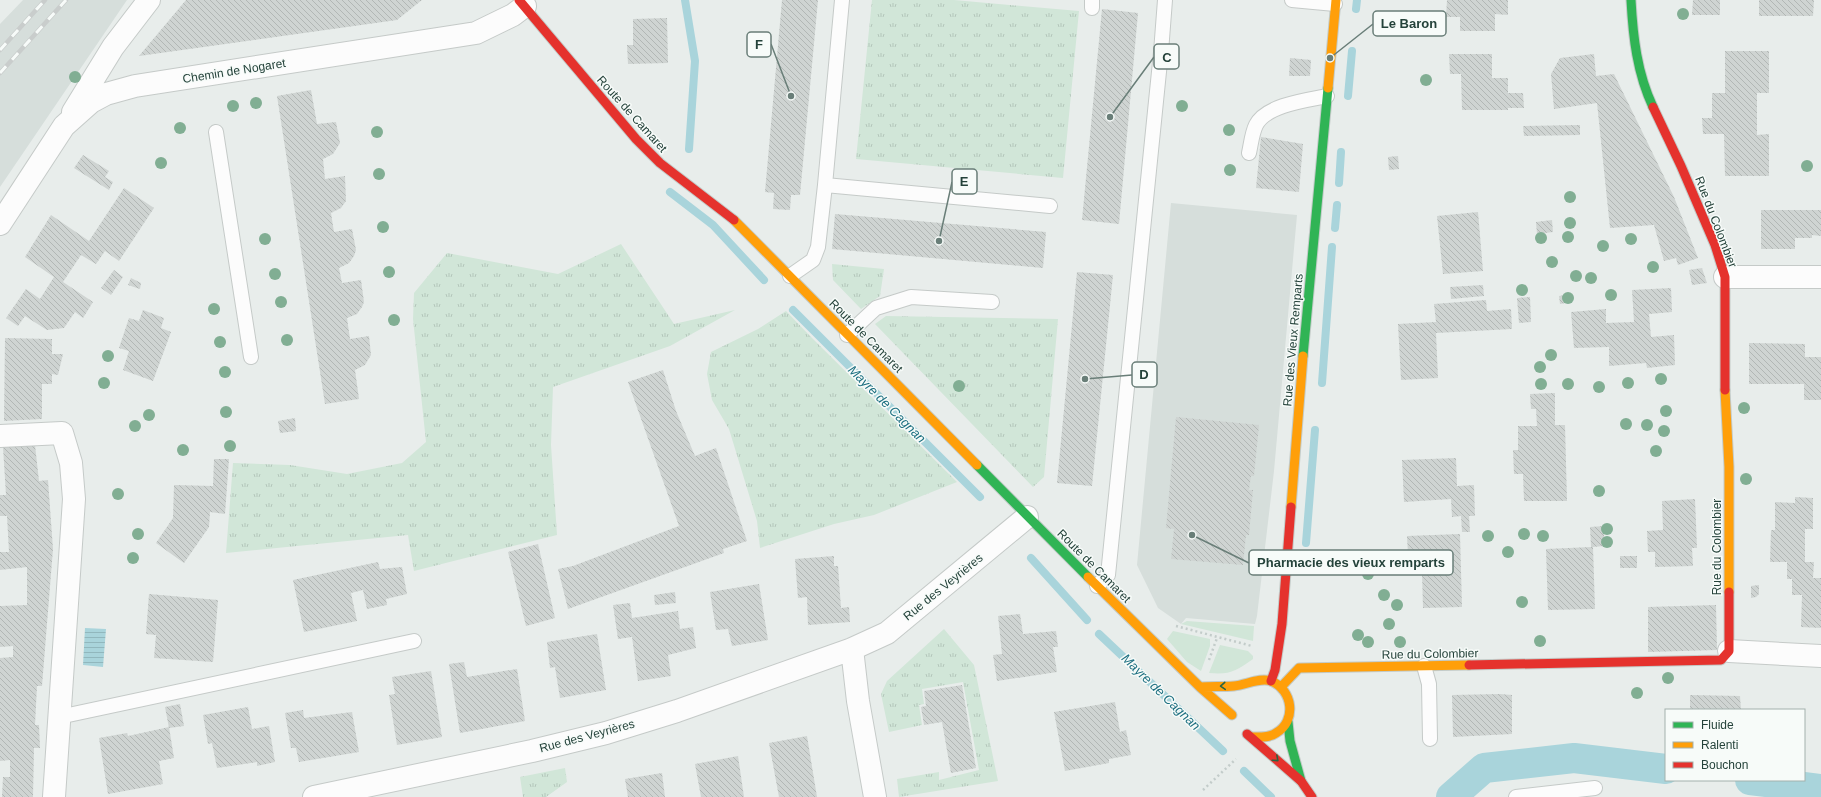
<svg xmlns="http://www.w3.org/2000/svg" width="1821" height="797" font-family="Helvetica,sans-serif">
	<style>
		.built { fill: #d6dedb }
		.grass { fill: url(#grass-tufts) }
		.garden { fill: #d1e6d8 }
		.water { fill: url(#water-rules) }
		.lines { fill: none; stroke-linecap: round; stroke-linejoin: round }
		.stream { stroke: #a9d4db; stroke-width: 8 }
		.canal { stroke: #a9d4db; stroke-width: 30 }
		.building { fill: url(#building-back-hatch) }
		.lane-casing { stroke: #c5cac8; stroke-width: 16 }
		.street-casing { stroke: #c5cac8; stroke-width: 24 }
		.fast-casing { stroke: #c3cbc8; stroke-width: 11 }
		.slow-casing { stroke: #c3cbc8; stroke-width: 11 }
		.jam-casing { stroke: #c3cbc8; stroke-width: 11 }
		.path { stroke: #c3ccca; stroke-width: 2.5; stroke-dasharray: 2 3; stroke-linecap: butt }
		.lane { stroke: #fcfcfc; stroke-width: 14 }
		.street { stroke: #fcfcfc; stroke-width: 22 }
		.fast { stroke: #30b455; stroke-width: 9 }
		.slow { stroke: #ff9f0a; stroke-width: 9 }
		.jam { stroke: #e5322d; stroke-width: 9 }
		.rail-casing { stroke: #c9cdcc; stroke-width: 4.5 }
		.rail { stroke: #f7fbf9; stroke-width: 3; stroke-dasharray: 9; stroke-linecap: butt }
		.tree { fill: #81ae93 }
		.oneway { stroke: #286442 }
		.labels { text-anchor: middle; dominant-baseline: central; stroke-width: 3; stroke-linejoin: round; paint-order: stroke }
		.street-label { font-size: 12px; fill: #24423a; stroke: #f7fbf9 }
		.water-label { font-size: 13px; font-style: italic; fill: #1c6f80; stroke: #f7fbf9 }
		.leader { fill: none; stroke: #697e78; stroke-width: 1.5 }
		.callout-dot { fill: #697e78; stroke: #f7fbf9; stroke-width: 1.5 }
		.callout { fill: #f7fbf9; stroke: #697e78; stroke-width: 1.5 }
		.callout-label { font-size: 13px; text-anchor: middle; font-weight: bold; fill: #24423a }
	</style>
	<defs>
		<pattern id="grass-tufts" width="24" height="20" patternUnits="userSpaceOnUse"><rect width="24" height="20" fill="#d1e6d8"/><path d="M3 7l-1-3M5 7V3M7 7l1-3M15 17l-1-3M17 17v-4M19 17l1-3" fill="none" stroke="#b3c6ba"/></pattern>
		<pattern id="water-rules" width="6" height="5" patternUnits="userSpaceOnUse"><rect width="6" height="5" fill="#a9d4db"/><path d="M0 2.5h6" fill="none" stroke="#91b7bd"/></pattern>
		<pattern id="building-back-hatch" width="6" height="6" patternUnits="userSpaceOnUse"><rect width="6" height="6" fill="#cfd4d2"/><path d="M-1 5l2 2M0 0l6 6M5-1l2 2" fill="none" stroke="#b2b7b5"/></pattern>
	</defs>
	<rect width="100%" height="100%" fill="#e8edeb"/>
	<!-- built -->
	<path class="built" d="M 23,0 L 127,0 L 0,187 L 0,24 Z
		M 1171,203 L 1297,215 L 1274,471 L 1257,616 L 1255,624 L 1186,618 L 1181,624 L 1158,608 L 1137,565 Z"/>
	<!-- grass -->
	<path class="grass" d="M 872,0 L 954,0 L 1079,11 L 1063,178 L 856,159 Z
		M 621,244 L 674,324 L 735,310 L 670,346 L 553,387 L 551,445 L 557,535 L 414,571 L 408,535 L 226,553 L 233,463 L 290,465 L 347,474 L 402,463 L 426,442 L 413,319 L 414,293 L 447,253 L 558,274 Z
		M 832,264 L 884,269 L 880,296 L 861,309 L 833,280 Z
		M 786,311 L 810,336 L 957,482 L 874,515 L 834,524 L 760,548 L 757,521 L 729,429 L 712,400 L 707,374 L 711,352 L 758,329 Z
		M 886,316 L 1058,319 L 1044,477 L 1033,487 L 875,324 Z
		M 944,629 L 974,665 L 998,781 L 899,797 L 897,779 L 939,772 L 939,780 L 979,770 L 963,682 L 922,689 L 924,704 L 919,705 L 922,725 L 889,732 L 881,694 L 887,681 Z
		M 565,768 L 567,782 L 546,797 L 523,797 L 520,777 Z"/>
	<!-- garden -->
	<path class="garden" d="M 1187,621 L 1254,626 L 1253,641 L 1181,624 Z
		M 1173,631 L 1210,639 L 1210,646 L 1201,671 L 1187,662 L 1167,639 Z
		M 1220,645 L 1248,651 L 1253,656 L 1253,659 C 1236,671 1230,675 1209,673 Z"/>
	<!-- water -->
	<path class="water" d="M 85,628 L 106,629 L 103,667 L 83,665 Z"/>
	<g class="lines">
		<!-- stream -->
		<path class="stream" d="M 685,0 L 695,61 L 689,149
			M 1356,9 L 1357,0
			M 1348,96 L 1352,51
			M 1339,183 L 1341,152
			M 670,192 L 713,225 L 764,280
			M 1335,228 L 1337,205
			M 793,310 L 980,497
			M 1322,383 L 1332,247
			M 1306,543 L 1315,430
			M 1031,558 L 1087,620
			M 1099,634 L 1223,751
			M 1244,771 L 1271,797"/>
		<!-- canal -->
		<path class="canal" d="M 1750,780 L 1821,789
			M 1451,797 L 1484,768 L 1574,758 L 1666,769"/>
	</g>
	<!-- building -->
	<path class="building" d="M 186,0 L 422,0 L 397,20 L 139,56 Z
		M 782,0 L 818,0 L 800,195 L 791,195 L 790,210 L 773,209 L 774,193 L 765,192 Z
		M 1447,0 L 1508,0 L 1508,15 L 1495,14 L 1495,31 L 1460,31 L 1460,17 L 1446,17 Z
		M 1693,0 L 1720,0 L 1720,15 L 1692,15 Z
		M 1759,0 L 1814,0 L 1813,16 L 1759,16 Z
		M 1102,9 L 1138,13 L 1119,224 L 1082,220 Z
		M 667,18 L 668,63 L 628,64 L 627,45 L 633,45 L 633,19 Z
		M 1725,51 L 1769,51 L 1769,93 L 1757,93 L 1757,135 L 1769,134 L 1769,176 L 1725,176 L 1724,134 L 1703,134 L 1702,118 L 1712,118 L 1712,93 L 1725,93 Z
		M 1449,54 L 1492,54 L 1492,78 L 1508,78 L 1508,93 L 1523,93 L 1524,108 L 1508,108 L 1508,110 L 1462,110 L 1461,74 L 1450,74 Z
		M 1594,54 L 1596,76 L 1614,74 L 1674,197 L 1698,258 L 1678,265 L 1676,258 L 1664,261 L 1654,225 L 1610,228 L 1597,103 L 1554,109 L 1551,74 L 1560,58 Z
		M 1290,58 L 1311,60 L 1310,76 L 1289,76 Z
		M 311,90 L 317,124 L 336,122 L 340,143 L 333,154 L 323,159 L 325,179 L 345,176 L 346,201 L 341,208 L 331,213 L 334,232 L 352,229 L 356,250 L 354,256 L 349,263 L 339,268 L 342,283 L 361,280 L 364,302 L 362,307 L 357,314 L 347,318 L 350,339 L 369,336 L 371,355 L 365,365 L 355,370 L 359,399 L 325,404 L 277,96 Z
		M 1580,125 L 1580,135 L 1524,136 L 1523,126 Z
		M 1261,137 L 1303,144 L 1299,192 L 1256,188 Z
		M 83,155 L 109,171 L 105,177 L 113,182 L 109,190 L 74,168 Z
		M 1398,156 L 1399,169 L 1389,170 L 1388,157 Z
		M 124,188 L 154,208 L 119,261 L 105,251 L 96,264 L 81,255 L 63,282 L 93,302 L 83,318 L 75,312 L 64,328 L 47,330 L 25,316 L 18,326 L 6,318 L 26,289 L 40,299 L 54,277 L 25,257 L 51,215 L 89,241 Z
		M 1761,210 L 1821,210 L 1821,236 L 1812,235 L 1812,238 L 1795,238 L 1795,249 L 1761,249 Z
		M 1478,212 L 1483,271 L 1443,274 L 1437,216 Z
		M 835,214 L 1046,232 L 1043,268 L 832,249 Z
		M 1552,220 L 1553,232 L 1537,234 L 1536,222 Z
		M 1702,268 L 1707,283 L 1692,285 L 1689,270 Z
		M 114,270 L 123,277 L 111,295 L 101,288 Z
		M 1077,272 L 1113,275 L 1092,486 L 1057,483 Z
		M 131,278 L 141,283 L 140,289 L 128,285 Z
		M 1483,285 L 1484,296 L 1451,299 L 1450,287 Z
		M 1671,288 L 1672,312 L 1649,314 L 1651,337 L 1674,335 L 1675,365 L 1647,368 L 1646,363 L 1609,366 L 1609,347 L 1574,348 L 1571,312 L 1606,309 L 1606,323 L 1634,322 L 1632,290 Z
		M 1565,295 L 1566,303 L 1560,304 L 1559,296 Z
		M 1530,297 L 1531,322 L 1519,323 L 1517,298 Z
		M 1486,300 L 1487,311 L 1511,309 L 1512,329 L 1436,333 L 1438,378 L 1401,380 L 1398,324 L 1436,322 L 1434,304 Z
		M 143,310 L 164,318 L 161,328 L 171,332 L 153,381 L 123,370 L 129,351 L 119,348 L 129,318 L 139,321 Z
		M 5,338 L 52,339 L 52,354 L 63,354 L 58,375 L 52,374 L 52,384 L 42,384 L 42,419 L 4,421 Z
		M 1749,343 L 1805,344 L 1805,357 L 1821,357 L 1821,400 L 1804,400 L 1804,384 L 1749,384 Z
		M 663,370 L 676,411 L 695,456 L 716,448 L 747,541 L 723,549 L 724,553 L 568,609 L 558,569 L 573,566 L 679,526 L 628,382 Z
		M 1555,393 L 1555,425 L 1565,425 L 1567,501 L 1524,501 L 1523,474 L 1514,474 L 1513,450 L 1518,450 L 1518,426 L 1537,426 L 1536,409 L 1531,409 L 1530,394 Z
		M 1176,417 L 1259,425 L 1254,476 L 1251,476 L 1249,490 L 1253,490 L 1249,535 L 1246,535 L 1243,565 L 1171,559 L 1174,529 L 1166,528 Z
		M 295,418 L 296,431 L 280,433 L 278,421 Z
		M 35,445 L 39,481 L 48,480 L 53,549 L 42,686 L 37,686 L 35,725 L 39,725 L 40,748 L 34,748 L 33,797 L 2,797 L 3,777 L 10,777 L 10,760 L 0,761 L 0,658 L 13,657 L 13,646 L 0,647 L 0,606 L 27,605 L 27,567 L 0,570 L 0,552 L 9,552 L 7,516 L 0,516 L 0,495 L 6,495 L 3,447 Z
		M 1456,458 L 1457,486 L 1474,485 L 1475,516 L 1469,516 L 1470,532 L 1462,532 L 1461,516 L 1452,517 L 1451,499 L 1404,502 L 1402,460 Z
		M 214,459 L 229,459 L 225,514 L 210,512 L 209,527 L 184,563 L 156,543 L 173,518 L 174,485 L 213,486 Z
		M 1795,497 L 1813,498 L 1813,529 L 1805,529 L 1805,562 L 1814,562 L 1813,578 L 1821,578 L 1821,628 L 1801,627 L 1802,595 L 1792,595 L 1792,579 L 1787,579 L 1787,562 L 1770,562 L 1771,530 L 1775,530 L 1775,502 L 1795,503 Z
		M 1695,499 L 1697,548 L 1692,548 L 1693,566 L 1655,567 L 1655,552 L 1648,552 L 1647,531 L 1663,530 L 1662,501 Z
		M 1604,526 L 1604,546 L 1593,547 L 1595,609 L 1548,610 L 1546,549 L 1591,547 L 1590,527 Z
		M 1460,534 L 1462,607 L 1423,608 L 1422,572 L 1409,573 L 1407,536 Z
		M 538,544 L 555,618 L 526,626 L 508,552 Z
		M 834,556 L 834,566 L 838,566 L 841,608 L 849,607 L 850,622 L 808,625 L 807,597 L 798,598 L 795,559 Z
		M 1620,556 L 1637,556 L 1637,568 L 1620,568 Z
		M 378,562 L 380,569 L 402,567 L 407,594 L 386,599 L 387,605 L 367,609 L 363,590 L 351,593 L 357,621 L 304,632 L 293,580 Z
		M 759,584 L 768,640 L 732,646 L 728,629 L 716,630 L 710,592 Z
		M 1759,585 L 1759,594 L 1756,597 L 1751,598 L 1751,586 Z
		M 675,592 L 676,603 L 655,605 L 654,595 Z
		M 149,594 L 218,600 L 213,662 L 154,658 L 156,635 L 146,634 Z
		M 630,603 L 632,618 L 678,611 L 680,629 L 693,627 L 696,648 L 668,655 L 671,676 L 638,681 L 632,637 L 618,639 L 613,605 Z
		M 1716,605 L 1717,650 L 1648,652 L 1648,607 Z
		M 1020,614 L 1023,634 L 1056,631 L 1058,647 L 1053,647 L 1057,672 L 997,681 L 993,655 L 1002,654 L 998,616 Z
		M 597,634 L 606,690 L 560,698 L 555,667 L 550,668 L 547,642 Z
		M 464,662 L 467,677 L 517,669 L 525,721 L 460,733 L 449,664 Z
		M 431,671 L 442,737 L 397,745 L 389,695 L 395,694 L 392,677 Z
		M 962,685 L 976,768 L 951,773 L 942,722 L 924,725 L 921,707 L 926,706 L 924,691 Z
		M 1500,694 L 1512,695 L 1512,734 L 1453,737 L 1452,695 Z
		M 1690,695 L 1740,696 L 1741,710 L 1690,710 Z
		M 1115,702 L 1120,732 L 1126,730 L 1131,755 L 1109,759 L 1109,763 L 1065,771 L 1054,712 Z
		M 180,704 L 184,726 L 169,728 L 165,707 Z
		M 248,707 L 252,729 L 269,726 L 275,762 L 257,766 L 257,762 L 217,768 L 212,743 L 208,744 L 203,715 Z
		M 303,710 L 304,718 L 352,712 L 359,752 L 299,762 L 296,748 L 291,748 L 285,713 Z
		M 169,727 L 174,758 L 159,761 L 163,784 L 108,794 L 99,738 L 127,733 L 128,736 Z
		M 807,736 L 817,797 L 779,797 L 769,743 Z
		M 738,756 L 744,797 L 701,797 L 695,764 Z
		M 662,773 L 665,797 L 628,797 L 625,779 Z"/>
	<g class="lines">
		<!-- lane casing -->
		<g class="lane-casing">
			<path id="lane" d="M 842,0 L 825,185 L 1050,206
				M 1292,0 L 1335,4
				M 1092,8 L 1092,0
				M 216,132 L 251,357
				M 1249,153 C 1251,144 1252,133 1256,125 C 1266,105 1307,100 1327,96
				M 790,276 L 813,260 L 818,247 L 825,185
				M 847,335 L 876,308 L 911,297 L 992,302
				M 1097,586 L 1108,575 L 1161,52 L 1165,0
				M 1424,666 L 1429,684 L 1430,739
				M 59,717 L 414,641
				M 1516,797 L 1595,788"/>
		</g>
		<!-- street casing -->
		<g class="street-casing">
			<path id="street" d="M 73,112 L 113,47 L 149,0
				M 0,224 L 64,126 L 91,102 L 106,94 L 135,86 L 476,33 L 513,15 L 525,6
				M 1725,277 L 1821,277
				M 0,436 L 62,433 L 71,463 L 74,499 L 54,797
				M 852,649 L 858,701 L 875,797
				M 1729,651 L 1821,656
				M 314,797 L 532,751 L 606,733 L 677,711 L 852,649 L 887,633 L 1027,517"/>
		</g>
		<!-- fast casing -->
		<g class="fast-casing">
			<path id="fast" d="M 1631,0 C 1633,37 1637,73 1653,107
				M 1303,356 L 1328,88
				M 977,465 L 1088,577
				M 1288,722 L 1290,741 L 1301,781"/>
		</g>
		<!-- slow casing -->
		<g class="slow-casing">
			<path id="slow" d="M 1328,88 L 1336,0
				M 734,220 L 977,465
				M 1725,390 L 1729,467 L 1729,592
				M 1291,507 L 1303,356
				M 1088,577 L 1200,687 L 1232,715
				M 1200,687 C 1211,686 1223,687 1234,686 C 1246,685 1260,677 1271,681 C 1293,690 1297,721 1276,733 C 1269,738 1260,737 1252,737
				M 1281,687 L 1299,668 L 1469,665"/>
		</g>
		<!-- jam casing -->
		<g class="jam-casing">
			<path id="jam" d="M 519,0 L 636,139 L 660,163 L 734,220
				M 1653,107 L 1681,166 L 1715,245 L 1725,277 L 1725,390
				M 1469,665 L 1721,660 L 1729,651 L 1729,592
				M 1271,681 L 1275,670 L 1282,624 L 1291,507
				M 1247,734 L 1301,781 L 1312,797"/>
		</g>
		<!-- path -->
		<path class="path" d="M 1176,626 L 1252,646
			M 1209,660 L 1217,638
			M 1203,790 L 1236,759"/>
		<!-- lane -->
		<use href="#lane" class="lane"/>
		<!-- street -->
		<use href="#street" class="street"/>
		<!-- fast -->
		<use href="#fast" class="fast"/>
		<!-- slow -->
		<use href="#slow" class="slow"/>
		<!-- jam -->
		<use href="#jam" class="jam"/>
		<!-- rail casing -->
		<g class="rail-casing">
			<path id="rail" d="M 0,50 L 45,0
				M 0,73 L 66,0"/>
		</g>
		<!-- rail -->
		<use href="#rail" class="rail"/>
	</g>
	<!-- trees -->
	<g class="tree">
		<circle cx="1683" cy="14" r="6"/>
		<circle cx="75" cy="77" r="6"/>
		<circle cx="1426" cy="80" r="6"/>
		<circle cx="256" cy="103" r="6"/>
		<circle cx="233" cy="106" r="6"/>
		<circle cx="1182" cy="106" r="6"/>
		<circle cx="180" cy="128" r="6"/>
		<circle cx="1229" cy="130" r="6"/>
		<circle cx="377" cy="132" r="6"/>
		<circle cx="161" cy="163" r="6"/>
		<circle cx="1807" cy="166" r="6"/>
		<circle cx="1230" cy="170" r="6"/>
		<circle cx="379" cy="174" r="6"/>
		<circle cx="1570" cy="197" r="6"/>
		<circle cx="1570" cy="223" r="6"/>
		<circle cx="383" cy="227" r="6"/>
		<circle cx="1568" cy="237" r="6"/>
		<circle cx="1541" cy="238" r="6"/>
		<circle cx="265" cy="239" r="6"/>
		<circle cx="1631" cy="239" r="6"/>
		<circle cx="1603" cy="246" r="6"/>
		<circle cx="1552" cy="262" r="6"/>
		<circle cx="1653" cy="267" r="6"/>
		<circle cx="389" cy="272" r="6"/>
		<circle cx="275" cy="274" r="6"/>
		<circle cx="1576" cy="276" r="6"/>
		<circle cx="1591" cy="278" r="6"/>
		<circle cx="1522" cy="290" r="6"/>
		<circle cx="1611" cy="295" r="6"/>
		<circle cx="1568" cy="298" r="6"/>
		<circle cx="281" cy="302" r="6"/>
		<circle cx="214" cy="309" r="6"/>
		<circle cx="394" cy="320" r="6"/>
		<circle cx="287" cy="340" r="6"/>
		<circle cx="220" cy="342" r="6"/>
		<circle cx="1551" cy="355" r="6"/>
		<circle cx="108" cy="356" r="6"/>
		<circle cx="1540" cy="367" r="6"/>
		<circle cx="225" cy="372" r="6"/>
		<circle cx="1661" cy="379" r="6"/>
		<circle cx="104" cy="383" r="6"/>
		<circle cx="1628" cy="383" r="6"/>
		<circle cx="1541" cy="384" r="6"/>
		<circle cx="1568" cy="384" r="6"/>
		<circle cx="959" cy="386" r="6"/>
		<circle cx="1599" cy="387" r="6"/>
		<circle cx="1744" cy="408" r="6"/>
		<circle cx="1666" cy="411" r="6"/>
		<circle cx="226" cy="412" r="6"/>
		<circle cx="149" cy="415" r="6"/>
		<circle cx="1626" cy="424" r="6"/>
		<circle cx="1647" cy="425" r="6"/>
		<circle cx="135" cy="426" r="6"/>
		<circle cx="1664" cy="431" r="6"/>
		<circle cx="230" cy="446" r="6"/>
		<circle cx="183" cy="450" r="6"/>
		<circle cx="1656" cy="451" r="6"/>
		<circle cx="1746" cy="479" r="6"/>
		<circle cx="1599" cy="491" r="6"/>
		<circle cx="118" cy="494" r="6"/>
		<circle cx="1607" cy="529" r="6"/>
		<circle cx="138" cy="534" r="6"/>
		<circle cx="1524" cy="534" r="6"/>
		<circle cx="1488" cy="536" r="6"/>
		<circle cx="1543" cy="536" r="6"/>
		<circle cx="1607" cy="542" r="6"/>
		<circle cx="1508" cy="552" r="6"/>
		<circle cx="133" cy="558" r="6"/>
		<circle cx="1368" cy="574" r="6"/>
		<circle cx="1384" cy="595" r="6"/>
		<circle cx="1522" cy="602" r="6"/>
		<circle cx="1397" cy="605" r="6"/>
		<circle cx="1389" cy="624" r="6"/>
		<circle cx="1358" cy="635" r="6"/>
		<circle cx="1540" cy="641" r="6"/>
		<circle cx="1368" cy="642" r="6"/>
		<circle cx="1400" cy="642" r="6"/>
		<circle cx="1668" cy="678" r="6"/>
		<circle cx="1637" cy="693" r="6"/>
	</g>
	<!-- one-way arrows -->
	<defs><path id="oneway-chevron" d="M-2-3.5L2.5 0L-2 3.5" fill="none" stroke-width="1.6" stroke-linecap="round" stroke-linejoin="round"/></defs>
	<g class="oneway">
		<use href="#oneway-chevron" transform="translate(1223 686) rotate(176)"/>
		<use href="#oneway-chevron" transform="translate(1276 759) rotate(42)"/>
	</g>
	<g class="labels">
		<!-- street labels -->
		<g class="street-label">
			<text transform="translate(234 71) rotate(-9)">Chemin de Nogaret</text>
			<text transform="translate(632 114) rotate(48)">Route de Camaret</text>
			<text transform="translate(1716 222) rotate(69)">Rue du Colombier</text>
			<text transform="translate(866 336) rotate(45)">Route de Camaret</text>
			<text transform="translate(1293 340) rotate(-85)">Rue des Vieux Remparts</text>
			<text transform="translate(1717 547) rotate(-90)">Rue du Colombier</text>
			<text transform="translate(1094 566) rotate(45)">Route de Camaret</text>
			<text transform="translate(943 587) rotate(-39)">Rue des Veyrières</text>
			<text transform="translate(1430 654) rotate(-1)">Rue du Colombier</text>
			<text transform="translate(587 736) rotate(-15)">Rue des Veyrières</text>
		</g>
		<!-- water labels -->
		<g class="water-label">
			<text transform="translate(887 404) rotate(45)">Mayre de Cagnan</text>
			<text transform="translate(1161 692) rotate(44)">Mayre de Cagnan</text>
		</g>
	</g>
	<!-- callouts -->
	<path class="leader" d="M1330 58L1373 24M791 96L771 44M1110 117L1154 57M939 241L952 182M1085 379L1132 375M1192 535L1249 563"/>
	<g class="callout-dot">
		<circle cx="1330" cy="58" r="4"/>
		<circle cx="791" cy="96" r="4"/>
		<circle cx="1110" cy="117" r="4"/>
		<circle cx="939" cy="241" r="4"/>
		<circle cx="1085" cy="379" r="4"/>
		<circle cx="1192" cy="535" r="4"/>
	</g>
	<g class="callout">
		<rect x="1373" y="11" width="73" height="25" rx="4"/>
		<rect x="747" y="32" width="24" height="25" rx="4"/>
		<rect x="1154" y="44" width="25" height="25" rx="4"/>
		<rect x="952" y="169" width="25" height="25" rx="4"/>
		<rect x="1132" y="362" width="25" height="25" rx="4"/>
		<rect x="1249" y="550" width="204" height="25" rx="4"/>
	</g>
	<g class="callout-label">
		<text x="1409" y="28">Le Baron</text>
		<text x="759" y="49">F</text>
		<text x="1167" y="62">C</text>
		<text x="964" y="186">E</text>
		<text x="1144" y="379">D</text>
		<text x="1351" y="567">Pharmacie des vieux remparts</text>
	</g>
	<!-- legend -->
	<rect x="1665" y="709" width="140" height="72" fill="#f7fbf9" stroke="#a3b1ad"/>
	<rect x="1673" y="722" width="20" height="6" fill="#30b455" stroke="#a3b1ad"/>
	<text x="1701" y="729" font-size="12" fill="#24423a">Fluide</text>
	<rect x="1673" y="742" width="20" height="6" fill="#ff9f0a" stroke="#a3b1ad"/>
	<text x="1701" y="749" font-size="12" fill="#24423a">Ralenti</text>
	<rect x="1673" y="762" width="20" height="6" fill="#e5322d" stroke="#a3b1ad"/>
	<text x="1701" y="769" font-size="12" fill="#24423a">Bouchon</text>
</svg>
